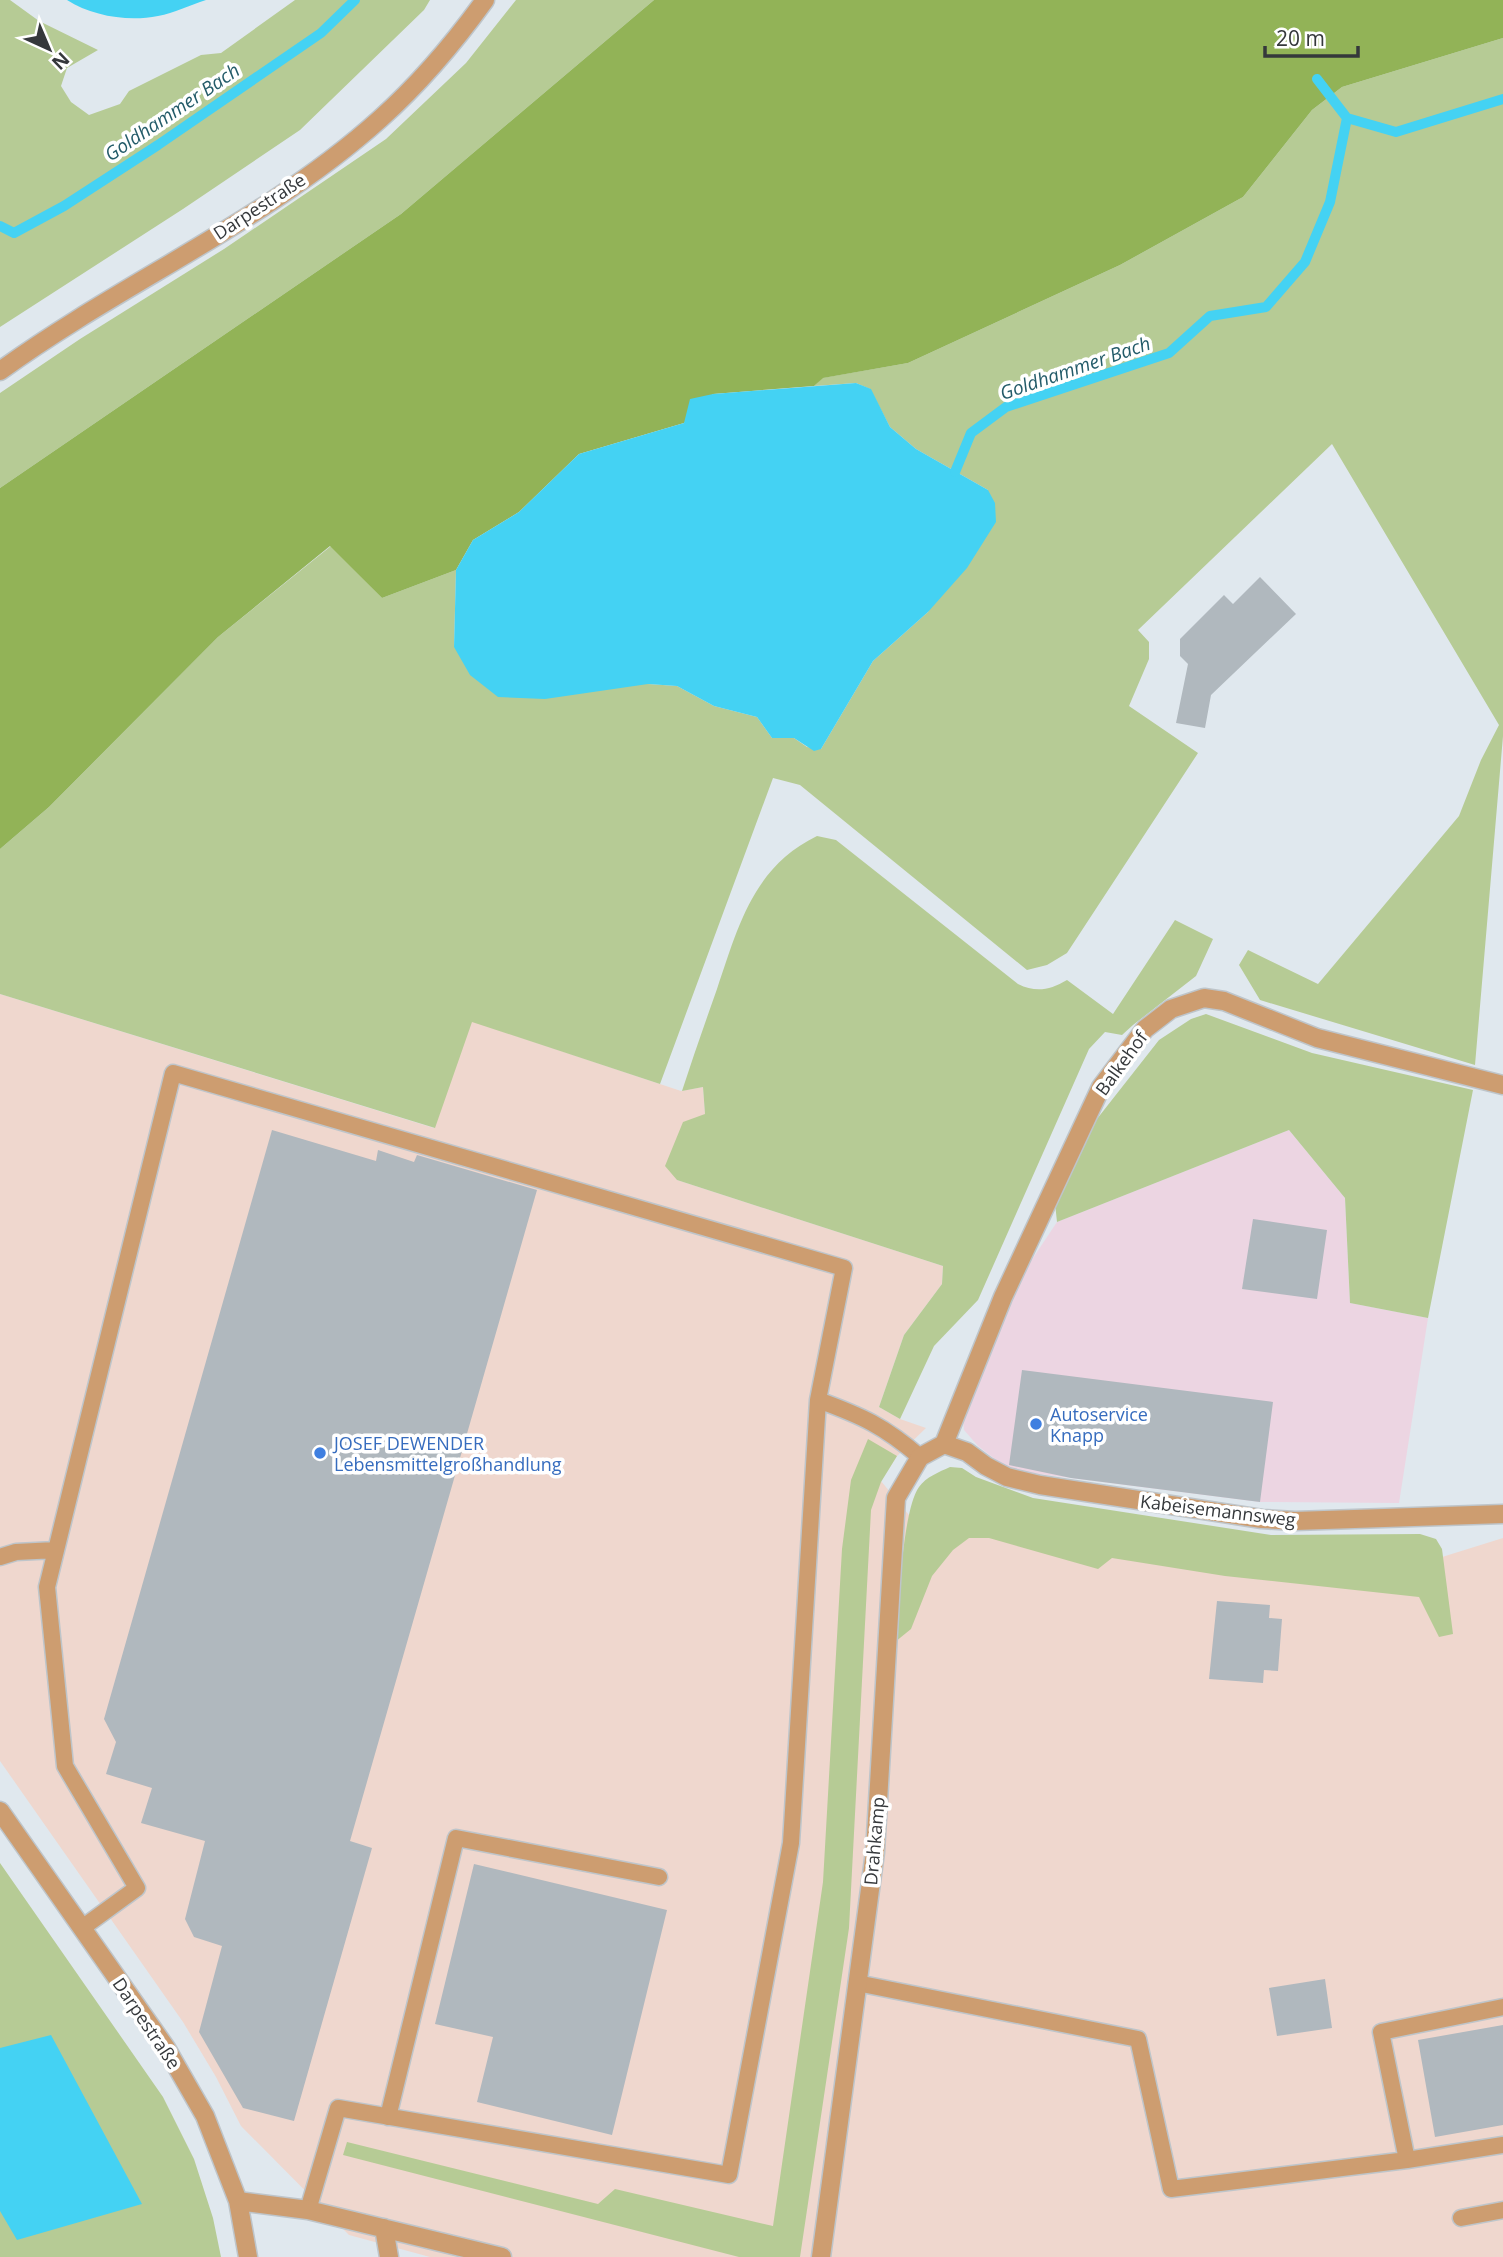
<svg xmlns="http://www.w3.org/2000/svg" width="1503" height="2257" font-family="'Open Sans',sans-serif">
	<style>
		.commercial { fill: #ecd5e2 }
		.industrial { fill: #efd7ce }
		.green { fill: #b6cb95 }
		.forest { fill: #92b357 }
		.water { fill: #44d2f3 }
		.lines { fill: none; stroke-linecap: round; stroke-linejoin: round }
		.stream { stroke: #44d2f3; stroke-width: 10 }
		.building { fill: #b0b8be }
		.service-casing { stroke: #bec5ca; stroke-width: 19 }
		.minor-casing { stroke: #bec5ca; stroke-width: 21 }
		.service { stroke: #cd9d70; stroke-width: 16 }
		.minor { stroke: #cd9d70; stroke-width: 18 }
		.shop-dot { fill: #3f7fe0; stroke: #fff; stroke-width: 2.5 }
		.labels { text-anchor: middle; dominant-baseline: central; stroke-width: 7; stroke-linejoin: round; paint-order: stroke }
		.street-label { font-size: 18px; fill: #35383b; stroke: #fff }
		.shop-label { font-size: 18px; fill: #366cbe; stroke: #fff; text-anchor: start }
		.water-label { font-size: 19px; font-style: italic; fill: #235b69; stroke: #fff }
	</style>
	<rect width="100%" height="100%" fill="#e0e8ee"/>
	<!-- commercial -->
	<path class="commercial" d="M 1289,1130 L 1345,1198 L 1350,1303 L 1428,1318 L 1399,1503 L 1260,1502 L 1009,1470 L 978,1446 L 964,1430 L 962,1410 L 1025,1270 L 1057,1222 Z"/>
	<!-- industrial -->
	<path class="industrial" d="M 0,994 L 434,1128 L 471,1021 L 681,1091 L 703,1087 L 705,1114 L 677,1180 L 943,1266 L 942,1284 L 904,1335 L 879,1407 L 900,1419 L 926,1428 L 897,1456 L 881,1481 L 913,1520 L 1394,1572 L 1503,1538 L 1503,2257 L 430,2257 L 349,2235 L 241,2126 L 216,2077 L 183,2022 L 0,1761 Z"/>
	<!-- green -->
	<path class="green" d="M 0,0 L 10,0 L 39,21 L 98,50 L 67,68 L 61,86 L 71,102 L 89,115 L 120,104 L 129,91 L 201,55 L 221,53 L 295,0 L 430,0 L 424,10 L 300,130 L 183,209 L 0,327 Z
		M 516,0 L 654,0 L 401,214 L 0,488 L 0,393 L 80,339 L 224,249 L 386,139 L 466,63 Z
		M 1503,38 L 1503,736 L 1475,1065 L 1260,1000 L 1239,965 L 1248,950 L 1318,984 L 1459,816 L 1481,760 L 1499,725 L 1332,444 L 1138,630 L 1149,642 L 1149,659 L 1129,706 L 1198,753 L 1067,953 L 1047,965 L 1027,970 L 800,785 L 773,778 L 660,1084 L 472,1022 L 435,1128 L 0,994 L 0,849 L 49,807 L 218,637 L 331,546 L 382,598 L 456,570 L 454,647 L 648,684 L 677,686 L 714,706 L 757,717 L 772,738 L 794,738 L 807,747 L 821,749 L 873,661 L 928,612 L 988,490 L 916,449 L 890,427 L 870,389 L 856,383 L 814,386 L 822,378 L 908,363 L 1120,265 L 1243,197 L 1312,110 L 1342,87 Z
		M 817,836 L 836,840 L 1018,984 C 1036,993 1050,990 1067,980 L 1113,1014 L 1175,920 L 1213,939 L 1196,976 L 1133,1025 L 1122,1035 L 1105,1032 L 1089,1049 L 978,1300 L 934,1346 L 900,1419 L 879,1407 L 904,1335 L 942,1284 L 943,1266 L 677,1180 L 665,1166 L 683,1122 L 705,1114 L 703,1087 L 682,1091 C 693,1057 705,1023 717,989 C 738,927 753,867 817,836 Z
		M 1206,1014 L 1312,1053 L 1473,1090 L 1428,1318 L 1350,1303 L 1345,1198 L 1289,1130 L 1057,1222 L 1055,1203 L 1093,1124 L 1159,1040 L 1191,1019 Z
		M 868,1439 L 897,1456 L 881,1482 L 871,1510 L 849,1928 L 800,2257 L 739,2257 L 343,2155 L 347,2142 L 598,2204 L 615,2189 L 773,2226 L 823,1882 L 842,1549 L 851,1480 Z
		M 950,1467 L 962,1468 L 976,1477 L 1033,1498 L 1271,1535 L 1420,1534 L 1436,1539 L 1442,1549 L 1453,1634 L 1439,1637 L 1419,1597 L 1225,1576 L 1112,1558 L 1098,1569 L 989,1538 L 969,1538 L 953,1550 L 932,1576 L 911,1629 L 895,1642 C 899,1608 902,1511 919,1487 C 926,1477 939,1472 950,1467 Z
		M 0,1863 L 163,2097 L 194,2159 L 213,2218 L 221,2257 L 0,2257 Z"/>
	<!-- forest -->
	<path class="forest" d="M 654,0 L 1503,0 L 1503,38 L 1342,87 L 1312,110 L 1243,197 L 1120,265 L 908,363 L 823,378 L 814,386 L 713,394 L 684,423 L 579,454 L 519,512 L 473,540 L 456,570 L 382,598 L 330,546 L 218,637 L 49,807 L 0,849 L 0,488 L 401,214 Z"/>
	<!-- water -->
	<path class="water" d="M 67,0 L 206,0 C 190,5 174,13 158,16 C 128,22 92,16 67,0 Z
		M 856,383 L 871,389 L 890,427 L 916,449 L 988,490 L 995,503 L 996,522 L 967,568 L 928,612 L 873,661 L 821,749 L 814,751 L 794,738 L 772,738 L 757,717 L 714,706 L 677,686 L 648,684 L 545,699 L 498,697 L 470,675 L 454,647 L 456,570 L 473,540 L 519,512 L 579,454 L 684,423 L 690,399 L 713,394 Z
		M 51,2035 L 142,2204 L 17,2240 L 0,2211 L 0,2048 Z"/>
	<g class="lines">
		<!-- stream -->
		<path class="stream" d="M 1317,79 L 1347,118 L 1396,132 L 1503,99
			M 0,226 L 14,233 L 64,206 L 158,145 L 321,33 L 355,0
			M 955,472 L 971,433 L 1006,407 L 1169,353 L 1210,316 L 1266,307 L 1305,262 L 1330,202 L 1347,118"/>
	</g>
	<!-- building -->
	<path class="building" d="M 1260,577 L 1296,614 L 1211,695 L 1205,728 L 1176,723 L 1188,664 L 1180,656 L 1180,639 L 1224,595 L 1233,604 Z
		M 272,1130 L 376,1161 L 378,1150 L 414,1162 L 417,1155 L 537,1190 L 350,1841 L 372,1848 L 294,2121 L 243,2108 L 199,2032 L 222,1946 L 194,1937 L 185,1919 L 205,1841 L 141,1823 L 152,1788 L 106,1774 L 116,1742 L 104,1719 Z
		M 1253,1219 L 1327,1230 L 1317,1299 L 1242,1289 Z
		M 1022,1370 L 1273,1402 L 1260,1502 L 1071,1478 L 1009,1465 Z
		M 1217,1601 L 1270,1605 L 1269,1618 L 1282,1619 L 1278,1671 L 1264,1670 L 1263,1683 L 1209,1679 Z
		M 474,1864 L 667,1910 L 612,2135 L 477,2102 L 493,2037 L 435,2024 Z
		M 1325,1979 L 1332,2028 L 1277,2036 L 1269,1988 Z
		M 1503,2025 L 1503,2125 L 1435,2137 L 1418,2040 Z"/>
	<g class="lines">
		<!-- service casing -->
		<g class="service-casing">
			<path id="service" d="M 0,1557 L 16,1552 L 56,1550
				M 82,1928 L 137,1888 L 65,1766 L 47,1587 L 173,1073 L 844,1268 L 818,1400
				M 857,1983 L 1138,2039 L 1171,2189 L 1407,2160 L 1381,2032 L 1503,2007
				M 388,2117 L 456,1838 L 659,1877
				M 1407,2160 L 1503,2145
				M 308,2210 L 338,2108 L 729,2175 L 791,1843 L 818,1400 C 862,1416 884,1426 920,1457
				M 1461,2218 L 1503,2210"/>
		</g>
		<!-- minor casing -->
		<g class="minor-casing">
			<path id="minor" d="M 0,371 C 121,283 268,220 380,119 C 419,84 454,43 485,0
				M 944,1444 L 1003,1297 L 1101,1087 L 1145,1029 L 1171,1009 L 1204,998 L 1224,1001 L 1317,1038 L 1503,1085
				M 944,1444 L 967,1452 L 986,1466 L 1007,1477 L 1040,1485 L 1262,1519 L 1295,1521 L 1503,1514
				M 0,1811 L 166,2048 L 205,2116 L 238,2201 L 248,2257
				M 238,2201 L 308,2210 L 502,2257
				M 384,2228 L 389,2257
				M 821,2257 L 875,1852 L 896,1498 L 920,1457 L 944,1444"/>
		</g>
		<!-- service -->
		<use href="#service" class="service"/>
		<!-- minor -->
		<use href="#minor" class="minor"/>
	</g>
	<!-- markers -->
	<g class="shop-dot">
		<circle cx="1036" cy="1424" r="7"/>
		<circle cx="320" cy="1453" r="7"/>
	</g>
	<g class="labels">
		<!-- street labels -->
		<g class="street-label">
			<text transform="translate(259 206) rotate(-33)">Darpestraße</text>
			<text transform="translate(1121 1063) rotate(-54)">Balkehof</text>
			<text transform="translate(1218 1510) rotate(7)">Kabeisemannsweg</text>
			<text transform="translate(874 1841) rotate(-85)">Drahkamp</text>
			<text transform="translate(147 2023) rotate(56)">Darpestraße</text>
		</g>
		<!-- shop labels -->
		<g class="shop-label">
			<text x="1050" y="1414">Autoservice<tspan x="1050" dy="21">Knapp</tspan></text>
			<text x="334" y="1443">JOSEF DEWENDER<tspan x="334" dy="21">Lebensmittelgroßhandlung</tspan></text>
		</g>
		<!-- water labels -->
		<g class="water-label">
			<text transform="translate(172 112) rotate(-34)">Goldhammer Bach</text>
			<text transform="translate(1075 368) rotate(-19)">Goldhammer Bach</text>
		</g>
	</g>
	<!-- north arrow -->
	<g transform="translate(49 49) rotate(136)" stroke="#ffffff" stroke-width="5" paint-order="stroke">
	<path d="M0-5L12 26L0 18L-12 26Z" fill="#35383b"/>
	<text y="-10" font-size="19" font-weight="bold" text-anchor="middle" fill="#35383b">N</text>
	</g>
	<!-- scale -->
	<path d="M1265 46v10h93v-10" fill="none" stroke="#35383b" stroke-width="3.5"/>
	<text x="1276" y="46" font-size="21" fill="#35383b" stroke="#ffffff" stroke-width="5" paint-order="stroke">20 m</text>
</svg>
